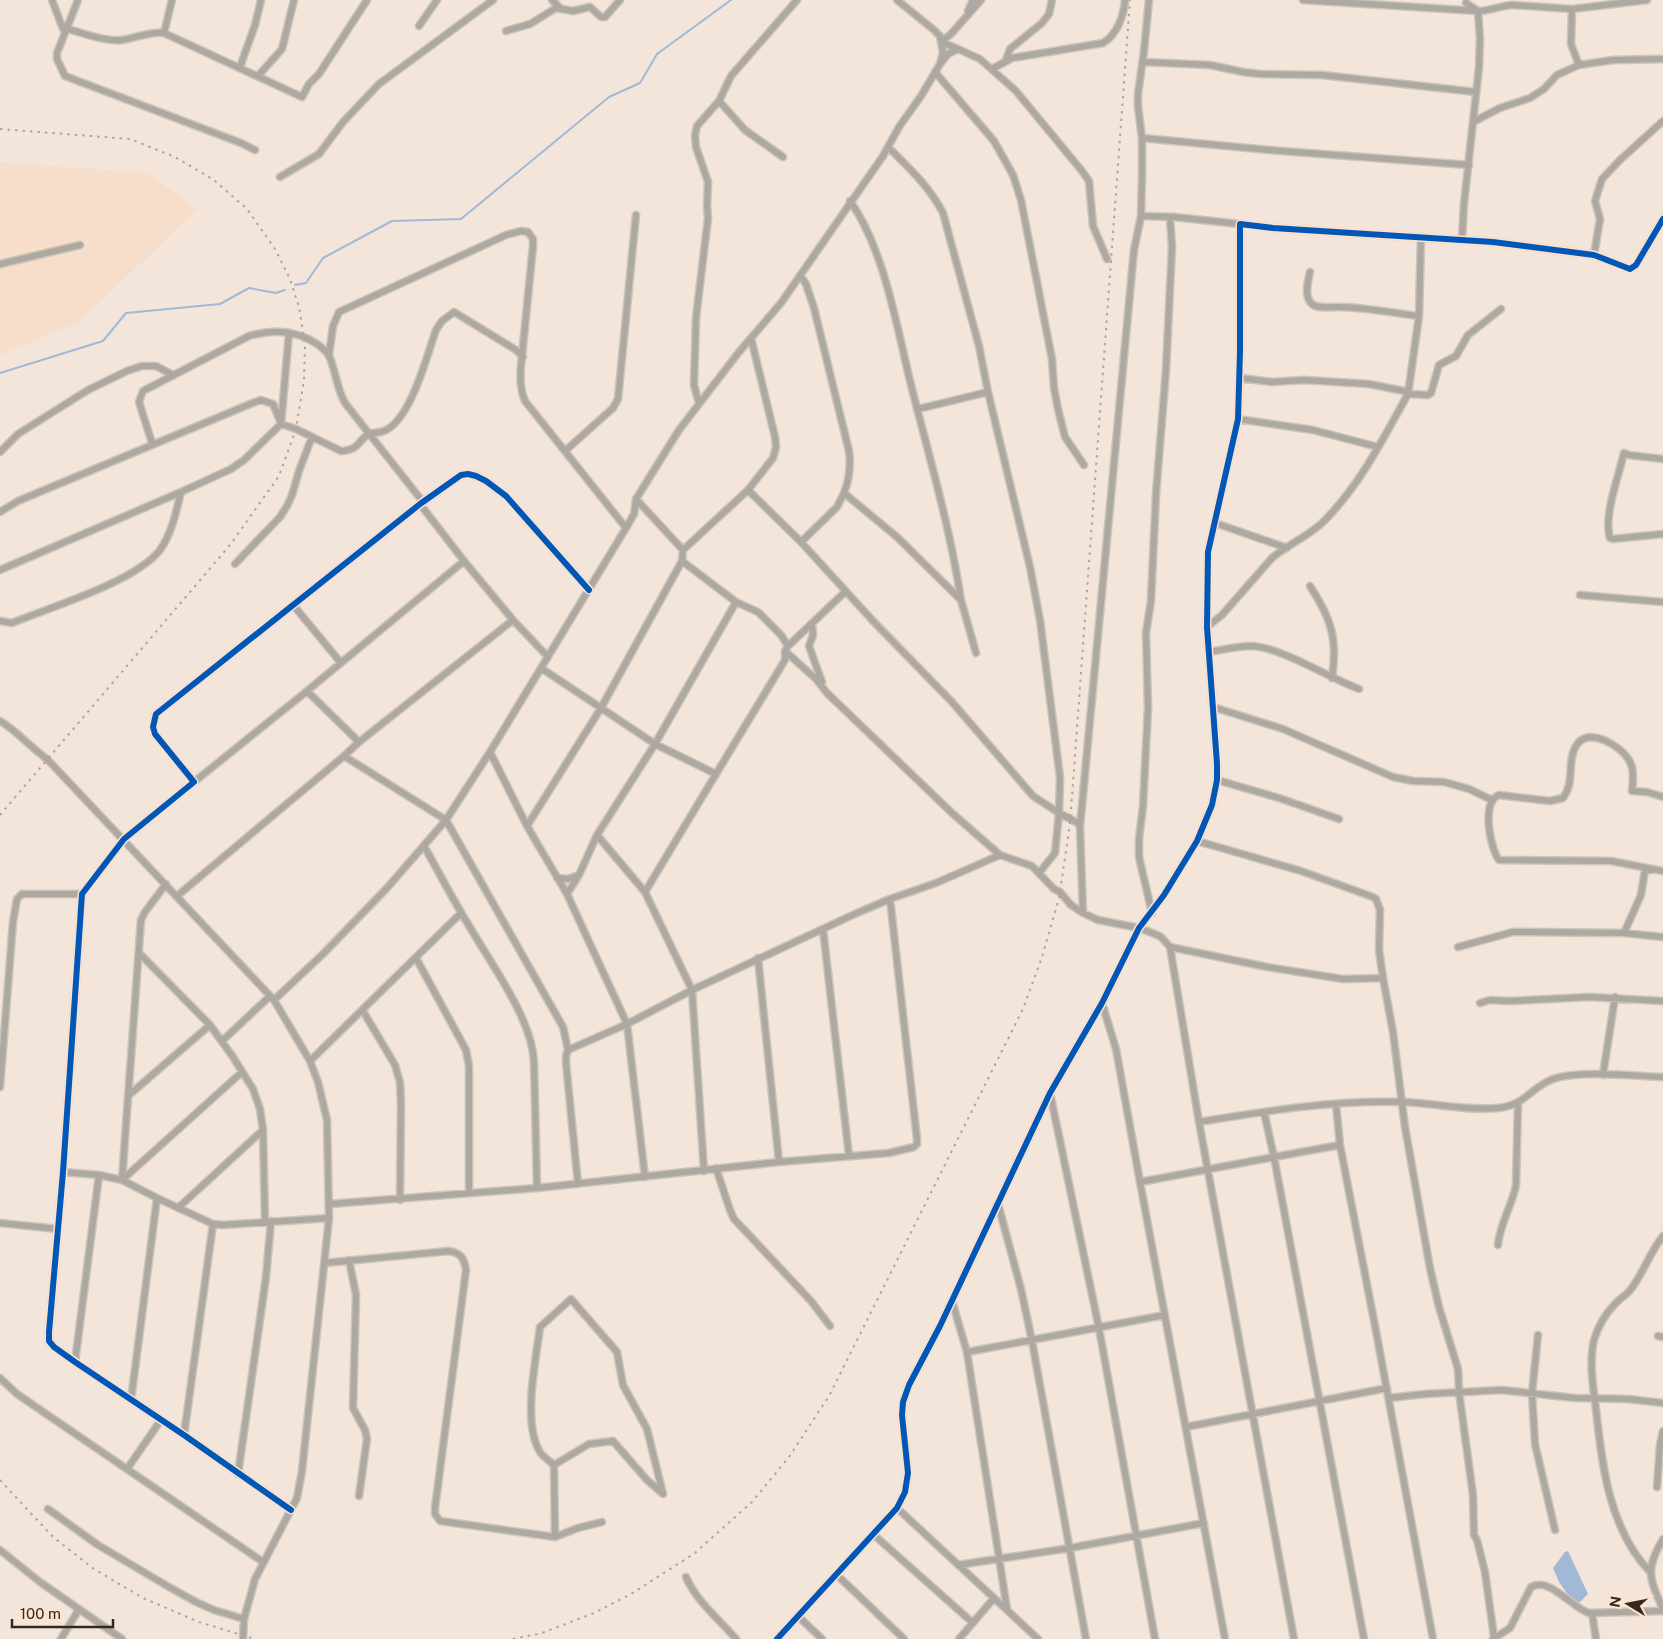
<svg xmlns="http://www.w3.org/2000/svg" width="1663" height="1639" font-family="'Public Sans',sans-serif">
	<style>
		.built { fill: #f7decb }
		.water { fill: #a1b8d6 }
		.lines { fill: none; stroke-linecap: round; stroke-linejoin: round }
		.stream { stroke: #a1b8d6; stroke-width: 2 }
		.minor-casing { stroke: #cfc4ba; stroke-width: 9 }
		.minor { stroke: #ada8a2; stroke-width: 6 }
		.rail { stroke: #aca49e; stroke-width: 2; stroke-dasharray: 2.5 5; stroke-linecap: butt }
		.cycleway-casing { stroke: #fee4cf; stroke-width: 9 }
		.cycleway { stroke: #0057b8; stroke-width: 6 }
	</style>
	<rect width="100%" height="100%" fill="#f4e5da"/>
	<!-- built -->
	<path class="built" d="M 0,162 L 148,173 L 197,210 L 79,322 L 0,355 Z"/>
	<!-- water -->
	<path class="water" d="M 1568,1551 L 1588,1594 L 1576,1606 L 1559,1582 L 1553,1568 L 1565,1552 Z"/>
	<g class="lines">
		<!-- stream -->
		<path class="stream" d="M 295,285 L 306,283 L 323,258 L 392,221 L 461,219 L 609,97 L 640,83 L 657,54 L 731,0
			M 0,373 L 103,341 L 126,313 L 220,304 L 249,288 L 276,293 L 285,290"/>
		<!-- minor casing -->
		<g class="minor-casing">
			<path id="minor" d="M 52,0 L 63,29
				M 78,0 L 57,53 L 57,59 L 65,76 L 241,143 L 255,150
				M 552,0 L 560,8
				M 1303,0 L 1478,11 C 1489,11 1500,6 1512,5 L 1572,9 L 1647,0
				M 968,11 L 973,0
				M 62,25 L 68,29 C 83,33 106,42 122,40 C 137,38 149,31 164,33 L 302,97 L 309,84 L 319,74 L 367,0
				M 419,26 L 437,0
				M 506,31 L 530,24 L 556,8 L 573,11 L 590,7 L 601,17 L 605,17 L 620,0
				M 164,33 L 172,0
				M 941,42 L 951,34 L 981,0
				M 941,42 L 958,49
				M 1006,60 L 1010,49 L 1042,23 L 1049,14 L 1052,0
				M 1143,62 L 1210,65 L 1243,72 L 1260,74 L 1322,75 L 1476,92
				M 941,63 L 948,54 L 958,49 L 980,59 L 1016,91 L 1082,171 L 1089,181 L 1093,226 L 1107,259
				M 1579,65 L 1613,60 L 1663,59
				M 240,67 L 255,25 L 261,0
				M 992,69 L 1012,58 L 1103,43 C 1117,35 1124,15 1125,0
				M 935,72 L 994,141 L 1013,175 L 1021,200 L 1052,359 L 1054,388 L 1058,409 L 1065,437 L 1084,465
				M 258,76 L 282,49 L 294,0
				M 719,101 L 745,130 L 783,157
				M 1473,122 L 1500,108 L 1530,98 L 1544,89 L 1557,75 L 1579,65 L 1571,44 L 1572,9
				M 1142,138 L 1281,151 L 1469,165
				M 280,177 L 319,154 L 343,122 L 379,84 L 493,0
				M 850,201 C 884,248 897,328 911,385 C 929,456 950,527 961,600
				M 1141,216 L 1174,217 L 1240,224
				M 1462,239 L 1464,204 L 1479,67 L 1480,39 L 1478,11 L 1466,3
				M 1594,255 L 1600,219 L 1595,201 L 1602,179 L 1620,160 L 1663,121
				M 0,264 L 80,245
				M 1310,272 C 1308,280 1304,296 1311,303 C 1316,309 1330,307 1337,307 C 1364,307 1392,313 1419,316
				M 800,275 L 806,284 L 814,308 L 849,451 C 851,466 850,478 844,493
				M 329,355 L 333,326 L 339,312 L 506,235 L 521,231 L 528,232 L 533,239 L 533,246 L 521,366 C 520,379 520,389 525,401 L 626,528
				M 1240,378 L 1272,382 L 1304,380 L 1369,384 L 1409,392
				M 1408,394 L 1419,316 L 1421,237
				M 699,403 L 694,385 L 696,318 L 708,218 L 707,206 L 708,182 L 696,147 L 695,135 L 697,126 L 719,101 L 731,76 L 797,0
				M 918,409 L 988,392
				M 1238,419 L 1313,430 L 1378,447
				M 281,424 L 296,429 L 341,451 C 361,450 358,439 369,434 C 374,432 380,433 384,431 C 411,420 427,355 436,330 L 442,321 L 454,312 L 516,350 L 523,357
				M 152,443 L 139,402 L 143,391 L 249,336 C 273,329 296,330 317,344 C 321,347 328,352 330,358 C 336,373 337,389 345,403 L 423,502
				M 565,451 L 613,408 L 618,399 L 636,215
				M 0,452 L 18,434 L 88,390 L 127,371 L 142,366 L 156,366 L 173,375
				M 1663,459 L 1629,455 L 1624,453 C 1619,475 1603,517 1610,538 L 1613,539 L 1663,534
				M 748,490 L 801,542 L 873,621 L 952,702 L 1033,796 L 1059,813 L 1060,777 L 1040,620 L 1030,567 L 988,392 L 979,346 L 943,213 C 929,186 909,168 888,147
				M 636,499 L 683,550 L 682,561 L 736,602 L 655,744 L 597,835 L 645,892 L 692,990 L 704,1171
				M 420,504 L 464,561
				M 0,512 L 18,501 L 255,402 L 261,400 L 273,404 L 281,423
				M 1215,523 L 1287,548
				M 801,542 L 837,507 L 844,493 L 897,537 L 961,600 L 976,653
				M 683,550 L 748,490 L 773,458 L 776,447 L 775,437 L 751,338
				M 235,564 L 280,517 L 287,506 L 292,495 L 299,471 L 312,437
				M 0,570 L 181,492
				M 1310,586 C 1331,618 1338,639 1332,678
				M 1580,595 L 1663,602
				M 294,606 L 341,663
				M 0,621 L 12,623 C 51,607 135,582 160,550 C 172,533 176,512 181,492 L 231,469 L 244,460 L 281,424 L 289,333
				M 812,624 L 813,635 L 809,646 L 822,682
				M 1207,627 L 1222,615 L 1272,558 C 1287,545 1307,537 1322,523 C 1359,487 1383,439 1408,394 L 1428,395 L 1431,393 L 1439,365 L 1456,356 L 1468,335 L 1501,309
				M 788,646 L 846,591
				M 785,651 L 816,679 L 827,693 L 952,813 L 1000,855 L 1032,866 L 1054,889 L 1060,892 L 1071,905 L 1083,913 L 1098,920 L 1139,928 L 1155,934 L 1161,937 L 1170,947 L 1199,1122 L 1294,1639
				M 1209,652 C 1222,650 1237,646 1251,646 C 1281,647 1329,678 1359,689
				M 541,668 L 655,744 L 716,774 L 645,892
				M 307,691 L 359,742
				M 1213,707 L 1283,729 L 1393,777 L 1413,781 L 1444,782 L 1469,789 L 1492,800
				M 0,721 C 17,731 30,747 47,759 L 274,1000 L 310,1061 L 318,1082 L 327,1120 L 329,1218 L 302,1471 L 297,1498 L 255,1579 L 244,1619 L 243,1639
				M 490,752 L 527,826 L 567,894 L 627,1024 L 645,1177
				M 344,756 L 446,820 L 563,1027 L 568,1050
				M 716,774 L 785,660 L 785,651 L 788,646 L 781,635 L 758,612 L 736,602
				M 1217,780 L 1279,798 L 1339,819
				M 194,782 L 307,691 L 464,561 L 513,620 L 548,657
				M 1663,797 L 1647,792 L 1632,791 C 1634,773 1635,762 1619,749 C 1602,736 1578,728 1572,757 C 1569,772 1573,784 1563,798 L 1550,801 L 1499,795 C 1481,802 1490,848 1499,860 L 1611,861 L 1663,871
				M 527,826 L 601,708 L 682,561
				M 1197,841 L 1301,871 L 1373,897 L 1376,899 L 1380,910 L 1379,950 L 1383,978
				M 424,846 C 440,874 454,902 471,929 C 493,967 532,1019 534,1062 L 537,1188
				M 1039,873 L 1055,853 L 1059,813 L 1078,823 L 1080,827
				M 557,878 L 568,879 L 579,875
				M 166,884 L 145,912 L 141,920 L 122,1180 L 157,1198 L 213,1224 L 223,1225 L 329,1218
				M 567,894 L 579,875 L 597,835
				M 177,896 L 344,756 L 359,742 L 513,620
				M 1083,913 L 1080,827 L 1134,250 L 1141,216 L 1142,178 L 1142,138 L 1138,107 L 1138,94 L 1144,51 L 1149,0
				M 1152,913 L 1139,857 L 1139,839 L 1143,806 L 1148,708 L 1146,633 L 1151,601 L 1156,494 L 1166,370 L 1172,247 L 1170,218
				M 823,929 L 849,1156
				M 1624,933 L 1641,895 L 1645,870 L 1651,870
				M 1170,947 L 1267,967 L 1343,979 L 1383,978 L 1393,1032 L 1405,1127 L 1430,1268 L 1439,1307 L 1458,1369 L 1459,1392 L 1473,1495 L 1474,1535 L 1477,1540 L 1485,1572 L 1494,1637
				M 1458,947 L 1513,932 L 1624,933 L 1663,937
				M 139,953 L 210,1025 L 233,1057 L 253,1089 L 260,1109 L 263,1130 L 265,1221
				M 416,958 L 466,1050 L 469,1066 L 469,1193
				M 758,958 L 779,1162
				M 274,1000 L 323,954 L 387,888 L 446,820 L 490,752 L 626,528 L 634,514 L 636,499 L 679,430 L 739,352 L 781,303 L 883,156 L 899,127 L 921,96 L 940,64 L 943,53 L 940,36 L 934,30 L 897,0
				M 1102,1003 L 1116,1049 L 1140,1182 L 1274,1157 L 1264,1112
				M 1480,1003 L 1490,1000 L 1510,1001 L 1590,997 L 1663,1001
				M 363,1011 L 395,1065 L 400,1082 L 401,1105 L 400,1200
				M 222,1041 L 270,996
				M 310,1061 L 461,913
				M 1603,1075 L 1615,997
				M 0,1087 L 13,922 L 17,899 L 22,894 L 82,894
				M 1050,1093 L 1099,1328 L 1155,1639
				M 129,1095 L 210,1025
				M 1336,1104 L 1340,1145 L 1376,1331 L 1433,1639
				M 1199,1122 C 1265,1111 1334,1100 1402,1102 C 1434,1103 1465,1111 1497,1108 C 1525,1106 1531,1087 1553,1079 C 1580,1070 1633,1076 1663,1077
				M 1340,1145 L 1274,1157 L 1364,1639
				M 716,1168 L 730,1210 L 734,1219 L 811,1301 L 830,1326
				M 63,1172 L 99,1175
				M 1140,1182 L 1225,1639
				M 578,1184 L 566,1063 L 566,1056 L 568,1050 L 627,1024 L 692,990 L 857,913 L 890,899 L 936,883 L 1000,855
				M 330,1204 L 537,1188 L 779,1162 L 889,1153 L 914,1147 L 917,1144 L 917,1139 L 890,899
				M 998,1204 L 1021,1289 L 1032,1341 L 1086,1639
				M 178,1208 L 263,1130
				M 0,1223 L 58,1229
				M 1498,1245 C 1500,1223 1512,1206 1516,1185 L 1518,1103
				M 349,1260 L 356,1295 L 353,1408 L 365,1430 L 367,1439 L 359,1496
				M 325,1263 L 449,1251 C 461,1253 464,1258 466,1270 L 435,1508 L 435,1514 L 440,1521 L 555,1537 L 578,1528 L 602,1522
				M 952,1301 L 967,1352 L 1007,1609
				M 1538,1335 L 1532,1393 L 1535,1444 L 1555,1530
				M 1658,1336 L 1663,1337
				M 967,1352 L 1165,1315
				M 75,1362 L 99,1175 L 122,1180 L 242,1072
				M 0,1378 L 17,1394 L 263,1562
				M 1389,1398 L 1425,1394 L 1502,1390 L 1575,1398 L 1629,1399 L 1663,1403
				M 131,1400 L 157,1198
				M 1186,1427 L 1387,1388
				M 184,1435 L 213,1224
				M 554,1465 L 589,1444 L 613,1441 L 647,1480 L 662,1493
				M 127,1469 L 161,1420
				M 238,1474 L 266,1277 L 271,1221
				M 1657,1487 L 1660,1445 L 1663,1431
				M 897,1508 L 994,1598 L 959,1639
				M 48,1509 L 98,1545 L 169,1587 L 196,1602 L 214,1610 L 244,1619
				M 291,1510 L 184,1435 L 75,1362 L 54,1347 L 49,1341 L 49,1332 L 63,1172 L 82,894 L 124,839 L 194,782 L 155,734 L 153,727 L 156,714 L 420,504 L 461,475 L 468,474 L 476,476 L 486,481 L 506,496 L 589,590
				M 874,1535 L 973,1623
				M 555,1537 L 554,1465 C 550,1461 543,1457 540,1452 C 522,1423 536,1360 540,1327 L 571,1299 L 617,1352 L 623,1385 L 647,1429 L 663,1494
				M 1663,1539 C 1645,1569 1649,1578 1663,1609
				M 0,1550 L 40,1582 L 122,1639
				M 958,1565 L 1070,1548 L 1204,1523
				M 1650,1572 C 1609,1529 1602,1465 1596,1409 C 1593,1387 1589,1362 1594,1340 C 1598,1327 1605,1314 1615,1304 C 1620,1298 1627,1295 1631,1289 C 1644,1272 1650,1252 1663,1236
				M 837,1575 L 904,1639
				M 686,1577 C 696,1601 719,1619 736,1639
				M 994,1598 L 1038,1639
				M 1592,1613 L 1596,1639
				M 798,1616 L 822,1639
				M 61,1639 L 79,1609
				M 777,1639 L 897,1508 L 905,1492 L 908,1473 L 902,1415 L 903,1402 L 909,1385 L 940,1326 L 1050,1093 L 1102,1003 L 1139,928 L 1164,895 L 1197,841 L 1212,805 L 1217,780 L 1217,764 L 1207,627 L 1208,552 L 1238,419 L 1240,351 L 1240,224 L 1273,228 L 1493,242 L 1594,255 L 1630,269 L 1636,265 L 1663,219
				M 1493,1639 L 1510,1628 L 1531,1587 C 1549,1576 1572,1608 1589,1613 L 1663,1611"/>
		</g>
		<!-- minor -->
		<use href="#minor" class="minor"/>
		<!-- rail -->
		<path class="rail" d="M 0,129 L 130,139 L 175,157 L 214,180 L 247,209 L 275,249 L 290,279 L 299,307 L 305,344 L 304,380 L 296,429 L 279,476 L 230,545 L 0,815
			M 0,1480 L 53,1537 L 94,1569 L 143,1598 L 199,1622 L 255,1639
			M 513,1639 L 542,1633 L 594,1613 L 631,1594 L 695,1553 L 752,1502 L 789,1457 L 829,1396 L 1023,1009 L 1042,957 L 1059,898 L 1070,824 L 1130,0"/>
		<!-- cycleway casing -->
		<g class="cycleway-casing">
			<path id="cycleway" d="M 291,1510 L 184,1435 L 75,1362 L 54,1347 L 49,1341 L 49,1332 L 63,1172 L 82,894 L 124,839 L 194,782 L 155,734 L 153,727 L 156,714 L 420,504 L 461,475 L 468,474 L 476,476 L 486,481 L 506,496 L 589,590
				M 777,1639 L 897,1508 L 905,1492 L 908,1473 L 902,1415 L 903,1402 L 909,1385 L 940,1326 L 1050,1093 L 1102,1003 L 1139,928 L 1164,895 L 1197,841 L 1212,805 L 1217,780 L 1217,764 L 1207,627 L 1208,552 L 1238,419 L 1240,351 L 1240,224 L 1273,228 L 1493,242 L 1594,255 L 1630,269 L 1636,265 L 1663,219"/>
		</g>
		<!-- cycleway -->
		<use href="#cycleway" class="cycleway"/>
	</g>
	<!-- north arrow -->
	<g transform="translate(1628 1604) rotate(280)" stroke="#fee4cf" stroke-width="4" paint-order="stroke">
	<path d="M0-4L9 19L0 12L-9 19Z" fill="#332921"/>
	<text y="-8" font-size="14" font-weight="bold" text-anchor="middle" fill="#332921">N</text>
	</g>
	<!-- scale -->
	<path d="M12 1619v8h101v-8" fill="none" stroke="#332921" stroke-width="2.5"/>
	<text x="20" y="1619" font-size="15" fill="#332921" stroke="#fee4cf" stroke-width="4" paint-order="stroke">100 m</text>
</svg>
